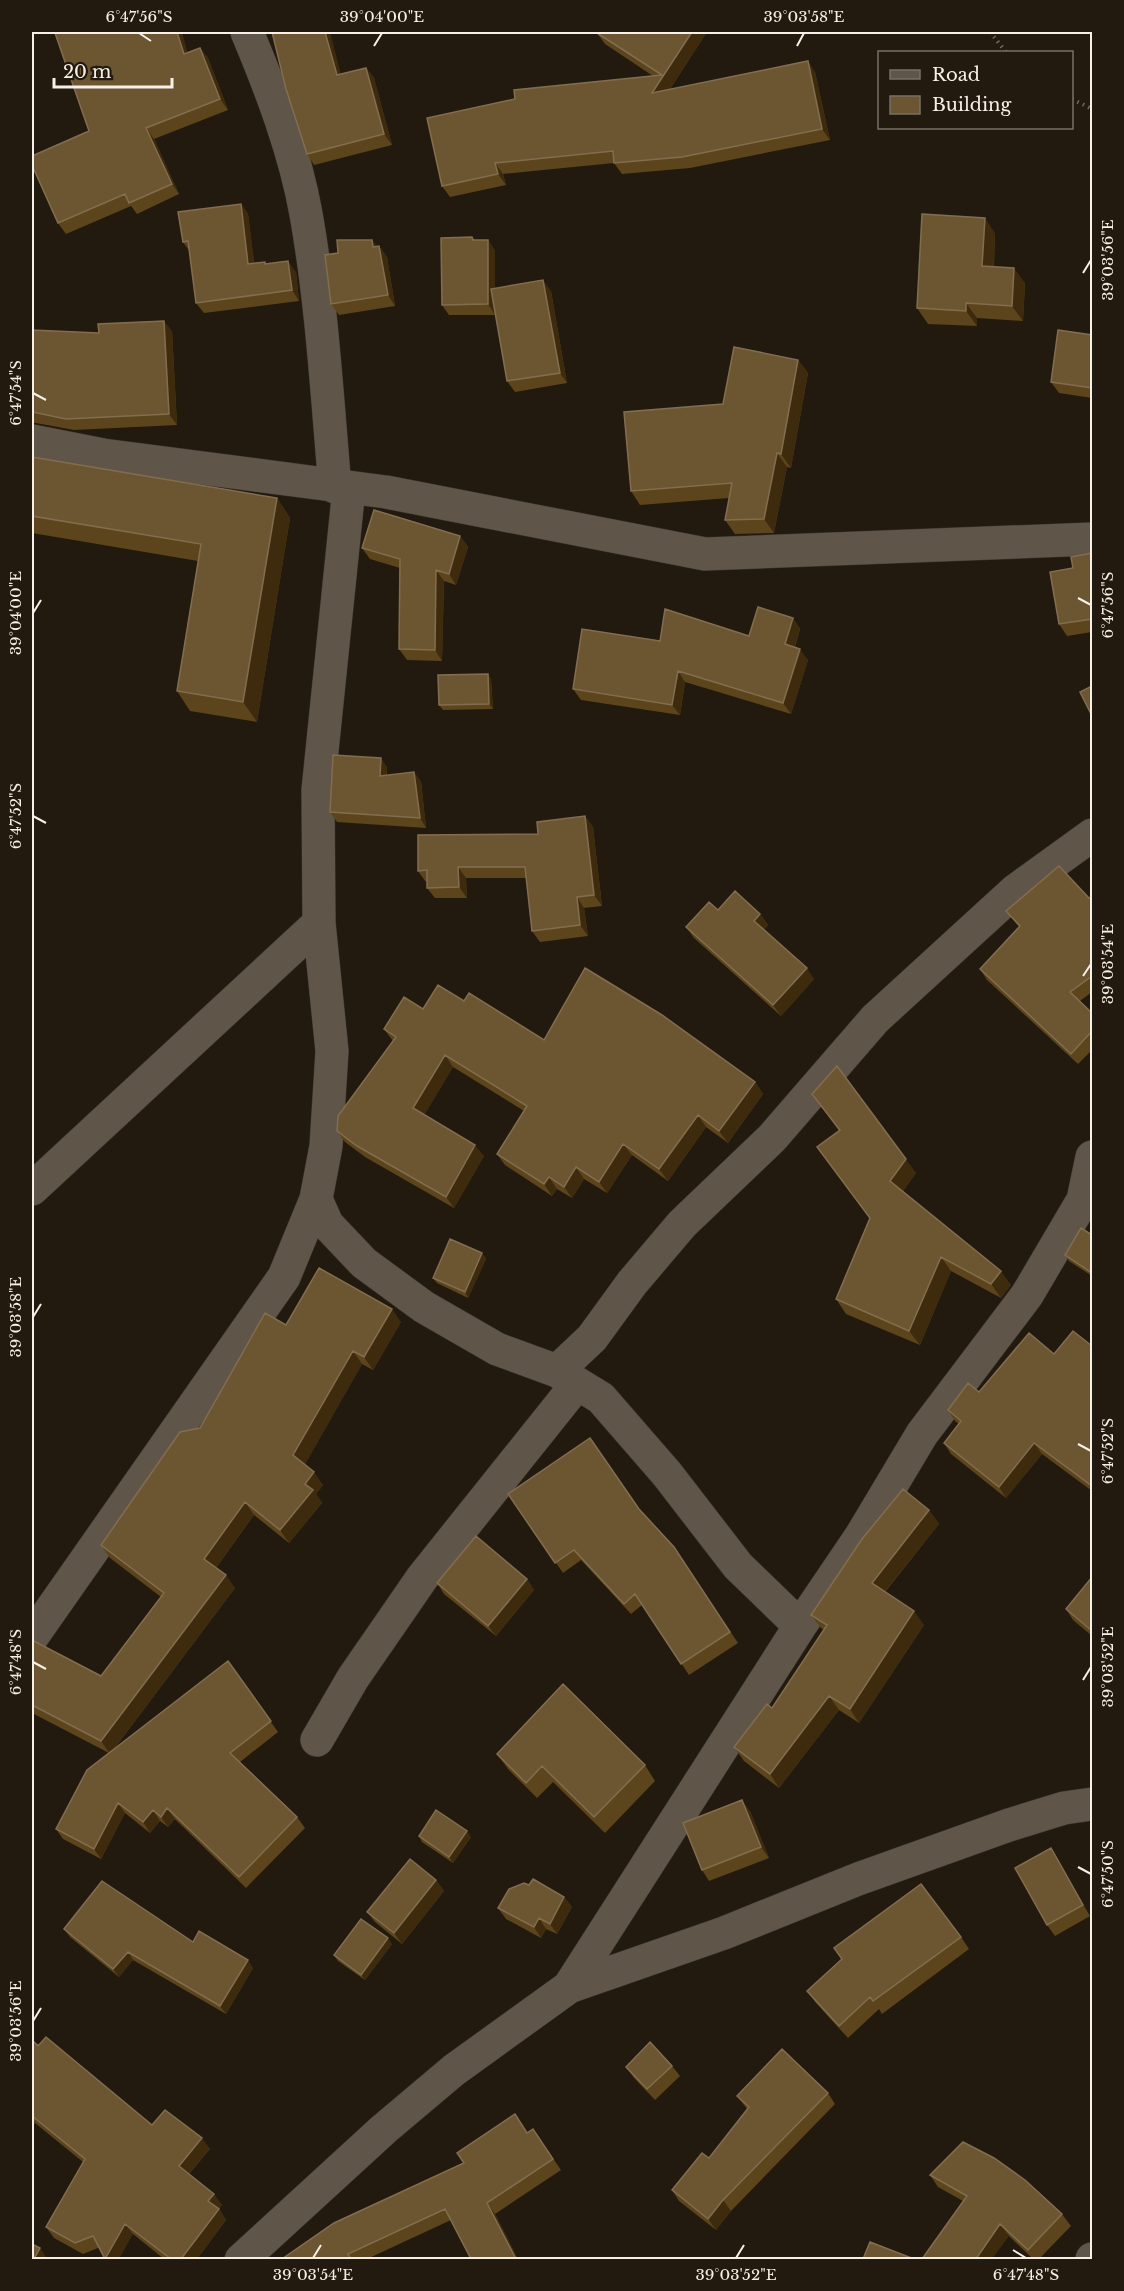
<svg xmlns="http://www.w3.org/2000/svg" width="1124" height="2291" font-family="'Libre Baskerville',serif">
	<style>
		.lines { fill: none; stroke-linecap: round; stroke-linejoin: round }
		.minor-casing { stroke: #3b342e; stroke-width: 34 }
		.path { stroke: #6f685e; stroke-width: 4; stroke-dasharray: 1.5 4.5; stroke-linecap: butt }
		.minor { stroke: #5f5548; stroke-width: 33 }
		.wall { fill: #5c441c }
		.shaded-wall { fill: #3e2b0e }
		.building { fill: #6c5632; stroke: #826e4f; stroke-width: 1.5 }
		.ticks { fill: none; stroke: #f6f0e8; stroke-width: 2 }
		.neatline { fill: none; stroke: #f6f0e8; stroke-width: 2 }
		.ticks-label { font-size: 15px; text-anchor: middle; fill: #f6f0e8 }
	</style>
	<rect width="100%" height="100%" fill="#221a0f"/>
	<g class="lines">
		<!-- minor casing -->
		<g class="minor-casing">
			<path id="minor" d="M 247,32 C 271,89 295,152 306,214 C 322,304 327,396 335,487
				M 32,441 L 103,455 L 386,492 L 705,554 L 1092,539
				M 32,1189 L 319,923
				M 316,1199 L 327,1224 L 364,1263 L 424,1307 L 497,1349 L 557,1371 L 601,1398 L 667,1474 L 738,1566 L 800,1626
				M 557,1371 L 592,1338 L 632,1283 L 682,1224 L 772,1138 L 875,1019 L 1016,890 L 1092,835
				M 32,1637 L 284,1277 L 316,1199 L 326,1146 L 332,1051 L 319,923 L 318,790 L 349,488
				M 317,1740 L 353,1678 L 422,1578 L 577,1384
				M 569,1987 L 800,1626 L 861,1536 L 922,1434 L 1027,1295 L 1083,1200 L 1092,1157
				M 241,2260 L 384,2129 L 454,2070 L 569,1987 L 724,1933 L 858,1879 L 1009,1825 L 1064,1808 L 1092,1804
				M 1092,2260 L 1092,2259"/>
		</g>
		<!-- path -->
		<path class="path" d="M 990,32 L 1006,52
			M 1072,99 L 1092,109"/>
		<!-- minor -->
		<use href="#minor" class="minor"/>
	</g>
	<!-- wall -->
	<path class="wall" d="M 707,32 L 670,89 L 815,72 L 830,140 L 690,168 L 622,174 L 614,163 L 503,174 L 506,185 L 450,197 L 442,186 L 653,76 L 605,44 L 597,33 Z
		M 200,48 L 208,58 L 228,110 L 154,139 L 179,194 L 137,214 L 131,206 L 66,234 L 58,223 L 89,131 L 188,53 Z
		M 366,68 L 374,78 L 392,145 L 314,165 L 307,154 Z
		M 241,204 L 248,214 L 254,263 L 267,264 L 296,272 L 299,301 L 204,313 L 196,303 L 190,252 L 183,242 Z
		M 995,233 L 994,266 L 1025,283 L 1023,321 L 977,318 L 977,326 L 928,324 L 917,308 Z
		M 472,237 L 475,240 L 488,240 L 495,251 L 495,288 L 551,291 L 567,383 L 515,392 L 507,381 L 495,310 L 495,315 L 449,315 L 442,305 Z
		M 377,246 L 379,246 L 387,257 L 395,306 L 339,315 L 331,304 Z
		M 32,330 L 99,333 L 172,331 L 177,425 L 74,430 L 36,423 L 32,423 Z
		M 1092,335 L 1092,398 L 1059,393 L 1051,382 Z
		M 798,360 L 808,373 L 791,468 L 787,467 L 774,533 L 735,534 L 725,520 L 729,498 L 640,505 L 631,491 L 723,404 Z
		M 32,457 L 277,498 L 290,518 L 257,722 L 190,711 L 177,691 L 198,561 L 32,533 Z
		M 460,536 L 468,547 L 456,585 L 444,581 L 442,661 L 407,660 L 399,649 L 400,568 L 370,559 L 362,548 Z
		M 1092,553 L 1092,632 L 1067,636 L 1059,624 L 1073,568 Z
		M 793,618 L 800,629 L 795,647 L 808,660 L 791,714 L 685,682 L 680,715 L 581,700 L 573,689 L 660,641 L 749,636 Z
		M 488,674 L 491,680 L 493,709 L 443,710 L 439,705 Z
		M 387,767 L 387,775 L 421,781 L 426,828 L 337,822 L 330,812 Z
		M 585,816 L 593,827 L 602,906 L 584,908 L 588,936 L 540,942 L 532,931 L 526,878 L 466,878 L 467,898 L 435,898 L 427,888 L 427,881 L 426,882 L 418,871 L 538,834 Z
		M 1089,898 L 1092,898 L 1092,992 L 1080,1001 L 1092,1013 L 1092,1050 L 1078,1064 L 987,980 L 980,969 L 1019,927 L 1006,911 Z
		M 718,910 L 760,914 L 768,925 L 764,930 L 814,979 L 781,1016 L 694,938 L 686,927 Z
		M 464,1001 L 544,1040 L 755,1082 L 763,1094 L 728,1143 L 706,1127 L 668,1181 L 632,1155 L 607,1193 L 584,1179 L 572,1198 L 557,1189 L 552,1196 L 505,1165 L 497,1154 L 524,1111 L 453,1067 L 424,1115 L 484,1156 L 454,1208 L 365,1157 L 345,1142 L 337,1131 L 393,1041 L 384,1029 L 423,1009 Z
		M 812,1094 L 916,1173 L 903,1191 L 1011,1285 L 1001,1298 L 951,1271 L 920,1345 L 846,1314 L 836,1299 L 870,1219 L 817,1147 L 839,1131 Z
		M 1092,1235 L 1092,1276 L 1069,1261 L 1065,1255 Z
		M 482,1253 L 486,1259 L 468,1298 L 437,1283 L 433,1278 Z
		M 401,1322 L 373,1370 L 362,1364 L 305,1464 L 323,1485 L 316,1494 L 322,1503 L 289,1543 L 254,1515 L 216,1568 L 235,1588 L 114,1749 L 228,1661 L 278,1732 L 240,1762 L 297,1817 L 305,1828 L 246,1888 L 175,1819 L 168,1827 L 160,1821 L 150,1833 L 125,1813 L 101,1859 L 63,1839 L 56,1829 L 109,1753 L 32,1713 L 32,1640 L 101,1676 L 161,1597 L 110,1558 L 101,1545 L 200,1428 Z
		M 1092,1346 L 1092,1491 L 1042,1454 L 1006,1498 L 951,1454 L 944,1443 L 959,1424 L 955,1421 L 948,1410 L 979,1392 L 1054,1354 Z
		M 508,1494 L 639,1510 L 674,1547 L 738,1643 L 689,1675 L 642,1605 L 631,1614 L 581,1560 L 563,1573 Z
		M 929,1510 L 939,1524 L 885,1592 L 924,1625 L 859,1723 L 839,1710 L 779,1788 L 744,1761 L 734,1747 L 772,1708 L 824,1630 L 821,1628 L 811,1615 Z
		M 1092,1577 L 1092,1636 L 1073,1620 L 1066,1609 Z
		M 527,1579 L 534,1590 L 496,1636 L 444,1594 L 437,1583 Z
		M 497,1754 L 645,1765 L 655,1781 L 605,1833 L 553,1782 L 537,1798 L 508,1769 Z
		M 750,1811 L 769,1858 L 709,1881 L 702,1870 Z
		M 419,1836 L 471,1837 L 453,1863 L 422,1842 Z
		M 1051,1848 L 1058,1859 L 1090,1916 L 1055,1936 L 1047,1925 Z
		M 436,1880 L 444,1891 L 402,1944 L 375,1922 L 367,1912 Z
		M 529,1885 L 564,1897 L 572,1907 L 557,1934 L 546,1929 L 541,1938 L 506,1919 L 498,1908 Z
		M 64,1929 L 253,1968 L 226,2014 L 133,1960 L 119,1977 L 70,1937 Z
		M 961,1937 L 969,1949 L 882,2014 L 879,2009 L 848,2038 L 816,2003 L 807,1991 Z
		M 392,1944 L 365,1980 L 338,1961 L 334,1955 Z
		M 32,2040 L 152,2125 L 210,2149 L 189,2174 L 222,2205 L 219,2209 L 226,2220 L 197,2259 L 164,2259 L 133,2234 L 83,2254 L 54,2238 L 46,2227 L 83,2162 L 35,2123 L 32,2129 Z
		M 672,2066 L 680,2076 L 655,2100 L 634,2078 L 626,2067 Z
		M 828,2093 L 835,2104 L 731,2211 L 716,2230 L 679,2201 L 672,2190 L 709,2158 L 747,2109 L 737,2096 Z
		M 533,2129 L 561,2170 L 495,2214 L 518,2259 L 471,2259 L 451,2220 L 367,2259 L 282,2259 Z
		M 930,2175 L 1062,2214 L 1071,2226 L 1039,2259 L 1033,2259 L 1009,2236 L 963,2201 L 938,2187 Z"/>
	<!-- shaded-wall -->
	<path class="shaded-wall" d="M 177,32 L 182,32 L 191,65 L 184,54 Z
		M 325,32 L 330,32 L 344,86 L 337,75 Z
		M 692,32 L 707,32 L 660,104 L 652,93 Z
		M 200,48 L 208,58 L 228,110 L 220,99 Z
		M 808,61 L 815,72 L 830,140 L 822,129 Z
		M 366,68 L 374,78 L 392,145 L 384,134 Z
		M 146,128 L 154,139 L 179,194 L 172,184 Z
		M 495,163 L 503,174 L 506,185 L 498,174 Z
		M 241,204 L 248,214 L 256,275 L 248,264 Z
		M 985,218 L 995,233 L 993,281 L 982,266 Z
		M 372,240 L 380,250 L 373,247 Z
		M 488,240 L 495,251 L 495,315 L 488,304 Z
		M 379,246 L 387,257 L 395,306 L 388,295 Z
		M 288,261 L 296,272 L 299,301 L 292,290 Z
		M 1014,268 L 1025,283 L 1023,321 L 1012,306 Z
		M 543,280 L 551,291 L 567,383 L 560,373 Z
		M 966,303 L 977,318 L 977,326 L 966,311 Z
		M 164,321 L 172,331 L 177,425 L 169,414 Z
		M 798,360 L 808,373 L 791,468 L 781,454 Z
		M 777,453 L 787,467 L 774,533 L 764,519 Z
		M 277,498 L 290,518 L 257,722 L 243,702 Z
		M 460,536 L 468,547 L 456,585 L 449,574 Z
		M 436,570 L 444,581 L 442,661 L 435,650 Z
		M 793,618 L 800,629 L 792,655 L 785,644 Z
		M 800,649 L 808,660 L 791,714 L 783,703 Z
		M 678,671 L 685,682 L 680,715 L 672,705 Z
		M 488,674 L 491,680 L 493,709 L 489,704 Z
		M 381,758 L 387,767 L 386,785 L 380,776 Z
		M 414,772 L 421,781 L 426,828 L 420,818 Z
		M 585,816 L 593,827 L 602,906 L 594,895 Z
		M 458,867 L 466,878 L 467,898 L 459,887 Z
		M 577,897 L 584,908 L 588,936 L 580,925 Z
		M 760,914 L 768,925 L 762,932 L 754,921 Z
		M 807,968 L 814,979 L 781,1016 L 773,1005 Z
		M 445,1055 L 453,1067 L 421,1120 L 413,1108 Z
		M 755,1082 L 763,1094 L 728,1143 L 719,1131 Z
		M 698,1115 L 706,1127 L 668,1181 L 659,1169 Z
		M 623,1144 L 632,1155 L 607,1193 L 599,1182 Z
		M 475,1145 L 484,1156 L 454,1208 L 446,1197 Z
		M 906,1159 L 916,1173 L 900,1195 L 890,1181 Z
		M 576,1167 L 584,1179 L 572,1198 L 564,1187 Z
		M 549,1177 L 557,1189 L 552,1196 L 544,1184 Z
		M 482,1253 L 486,1259 L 468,1298 L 465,1292 Z
		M 941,1257 L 951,1271 L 920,1345 L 909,1331 Z
		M 1001,1271 L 1011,1285 L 1001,1298 L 991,1284 Z
		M 392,1309 L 401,1322 L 373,1370 L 364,1357 Z
		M 353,1351 L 362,1364 L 303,1468 L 293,1455 Z
		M 1034,1443 L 1042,1454 L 1006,1498 L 999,1487 Z
		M 314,1472 L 323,1485 L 316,1494 L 322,1503 L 289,1543 L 280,1530 L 305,1484 Z
		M 245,1502 L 254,1515 L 213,1572 L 204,1559 Z
		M 929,1510 L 939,1524 L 881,1596 L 872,1583 Z
		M 226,1575 L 235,1588 L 110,1754 L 101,1741 Z
		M 527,1579 L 534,1590 L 496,1636 L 488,1626 Z
		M 914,1611 L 924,1625 L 859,1723 L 850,1709 Z
		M 829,1696 L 839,1710 L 779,1788 L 770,1774 Z
		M 742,1800 L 750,1811 L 769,1858 L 761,1847 Z
		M 118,1803 L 125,1813 L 101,1859 L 94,1849 Z
		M 167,1808 L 175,1819 L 168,1827 L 161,1817 Z
		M 153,1810 L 160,1821 L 150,1833 L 143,1822 Z
		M 467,1831 L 471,1837 L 453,1863 L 449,1857 Z
		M 1051,1848 L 1058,1859 L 1090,1916 L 1083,1905 Z
		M 436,1880 L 444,1891 L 402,1944 L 394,1933 Z
		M 564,1897 L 572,1907 L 557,1934 L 550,1924 Z
		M 539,1918 L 546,1929 L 541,1938 L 534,1927 Z
		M 388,1938 L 392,1944 L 365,1980 L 361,1975 Z
		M 128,1952 L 133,1960 L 119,1977 L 113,1969 Z
		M 248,1960 L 253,1968 L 226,2014 L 220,2006 Z
		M 32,2119 L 35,2123 L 32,2129 Z
		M 202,2138 L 210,2149 L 186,2177 L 179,2166 Z
		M 214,2194 L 222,2205 L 216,2212 L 208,2201 Z
		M 723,2200 L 731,2211 L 716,2230 L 708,2219 Z
		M 487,2203 L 495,2214 L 518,2259 L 516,2259 Z
		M 219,2209 L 226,2220 L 197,2259 L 181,2259 Z
		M 125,2224 L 133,2234 L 119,2259 L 105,2259 Z
		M 1000,2224 L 1009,2236 L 992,2259 L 976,2259 Z
		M 40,2248 L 47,2258 L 46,2259 L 34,2259 Z"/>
	<!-- building -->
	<path class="building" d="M 58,32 L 177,32 L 184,54 L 200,48 L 220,99 L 146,128 L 172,184 L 129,203 L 125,194 L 58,223 L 32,165 L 32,156 L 89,131 L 55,33 Z
		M 272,32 L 325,32 L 337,75 L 366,68 L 384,134 L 307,154 L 286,89 Z
		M 598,32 L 692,32 L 652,93 L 808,61 L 822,129 L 682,157 L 614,163 L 613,151 L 495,163 L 498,174 L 442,186 L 427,118 L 515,99 L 514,90 L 662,75 L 597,33 Z
		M 241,204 L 248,264 L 265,262 L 265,264 L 288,261 L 292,290 L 196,303 L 188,241 L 183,242 L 178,212 Z
		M 922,214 L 985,218 L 982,266 L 1014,268 L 1012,306 L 966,303 L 966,311 L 917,308 Z
		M 472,237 L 473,240 L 488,240 L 488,304 L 442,305 L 441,238 Z
		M 337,240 L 372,240 L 373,247 L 379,246 L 388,295 L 331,304 L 325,255 L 338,253 Z
		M 543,280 L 560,373 L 507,381 L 491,289 Z
		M 164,321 L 169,414 L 66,419 L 32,412 L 32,330 L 99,333 L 98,324 Z
		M 1058,330 L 1092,335 L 1092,388 L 1051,382 Z
		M 734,347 L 798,360 L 781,454 L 777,453 L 764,519 L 725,520 L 732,483 L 631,491 L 624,412 L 723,404 Z
		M 32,457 L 277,498 L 243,702 L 177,691 L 201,544 L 32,516 Z
		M 374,510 L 460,536 L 449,574 L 436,570 L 435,650 L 399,649 L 400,559 L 362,548 Z
		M 1092,553 L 1092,619 L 1059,624 L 1050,572 L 1073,568 L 1071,557 Z
		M 758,607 L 793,618 L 785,644 L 800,649 L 783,703 L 678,671 L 672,705 L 573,689 L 582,629 L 660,641 L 665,609 L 749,636 Z
		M 488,674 L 489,704 L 439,705 L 438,675 Z
		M 1092,686 L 1092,716 L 1080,692 Z
		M 333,755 L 381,758 L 380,776 L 414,772 L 420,818 L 330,812 Z
		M 585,816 L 594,895 L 577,897 L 580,925 L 532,931 L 525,867 L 458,867 L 459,887 L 427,888 L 427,870 L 418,871 L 418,835 L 538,834 L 537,822 Z
		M 1059,866 L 1089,898 L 1091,897 L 1092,898 L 1092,976 L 1070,992 L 1092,1013 L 1092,1031 L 1071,1054 L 980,969 L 1020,926 L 1006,911 Z
		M 735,891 L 760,914 L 754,921 L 807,968 L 773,1005 L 686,927 L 709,902 L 718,910 Z
		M 585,968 L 662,1015 L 755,1082 L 719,1131 L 698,1115 L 659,1169 L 623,1144 L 599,1182 L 576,1167 L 564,1187 L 549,1177 L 544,1184 L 497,1154 L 527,1106 L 445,1055 L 413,1108 L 475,1145 L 446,1197 L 357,1146 L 337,1131 L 338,1116 L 396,1037 L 384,1029 L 404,997 L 423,1009 L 438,985 L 464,1001 L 469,993 L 544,1040 Z
		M 837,1066 L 906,1159 L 890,1181 L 1001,1271 L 991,1284 L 941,1257 L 909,1331 L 836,1299 L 870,1218 L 817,1147 L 840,1130 L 812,1094 Z
		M 1081,1228 L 1092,1235 L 1092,1273 L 1065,1255 Z
		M 450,1239 L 482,1253 L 465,1292 L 433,1278 Z
		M 319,1268 L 392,1309 L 364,1357 L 353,1351 L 293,1455 L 314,1472 L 305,1484 L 313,1490 L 280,1530 L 245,1502 L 204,1559 L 226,1575 L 101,1741 L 32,1705 L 32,1640 L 101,1676 L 164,1593 L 101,1545 L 180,1432 L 200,1428 L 265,1313 L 286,1325 Z
		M 1073,1331 L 1092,1346 L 1092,1486 L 1034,1443 L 999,1487 L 944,1443 L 961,1421 L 948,1410 L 968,1383 L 979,1392 L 1029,1333 L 1054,1354 Z
		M 590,1438 L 639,1509 L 674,1547 L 730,1632 L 681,1664 L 635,1594 L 624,1604 L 574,1550 L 555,1563 L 508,1494 Z
		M 903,1489 L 929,1510 L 872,1583 L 914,1611 L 850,1709 L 829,1696 L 770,1774 L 734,1747 L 767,1704 L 772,1708 L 827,1625 L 811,1615 L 862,1539 Z
		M 476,1536 L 527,1579 L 488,1626 L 437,1583 Z
		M 1092,1577 L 1092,1631 L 1066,1609 Z
		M 228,1661 L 271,1721 L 230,1753 L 297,1817 L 239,1877 L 167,1808 L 161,1817 L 153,1810 L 143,1822 L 118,1803 L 94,1849 L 56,1829 L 87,1770 Z
		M 563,1684 L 645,1765 L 594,1817 L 542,1766 L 526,1783 L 497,1754 Z
		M 742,1800 L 761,1847 L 702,1870 L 683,1823 Z
		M 436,1810 L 467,1831 L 449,1857 L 419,1836 Z
		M 1051,1848 L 1083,1905 L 1047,1925 L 1015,1868 Z
		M 410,1859 L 436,1880 L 394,1933 L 367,1912 Z
		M 533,1879 L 564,1897 L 550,1924 L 539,1918 L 534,1927 L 498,1908 L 509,1889 L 524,1883 L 529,1885 Z
		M 102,1881 L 193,1942 L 199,1931 L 248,1960 L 220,2006 L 128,1952 L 113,1969 L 64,1929 Z
		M 921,1884 L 961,1937 L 873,2001 L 870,1997 L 839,2026 L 807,1991 L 842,1959 L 834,1948 Z
		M 361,1919 L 388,1938 L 361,1975 L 334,1955 Z
		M 46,2037 L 152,2125 L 165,2110 L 202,2138 L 179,2166 L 214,2194 L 208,2201 L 219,2209 L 181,2259 L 171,2259 L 125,2224 L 105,2259 L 93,2236 L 75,2243 L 46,2227 L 85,2159 L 32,2116 L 32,2040 L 38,2046 Z
		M 650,2042 L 672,2066 L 647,2089 L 626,2067 Z
		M 782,2049 L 828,2093 L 723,2200 L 708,2219 L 672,2190 L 702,2153 L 709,2158 L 749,2107 L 737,2096 Z
		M 515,2114 L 527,2133 L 533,2129 L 553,2159 L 487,2203 L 516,2259 L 471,2259 L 445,2209 L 348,2254 L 351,2259 L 282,2259 L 334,2223 L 464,2163 L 457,2153 Z
		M 963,2142 L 994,2158 L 1025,2180 L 1062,2214 L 1028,2250 L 1000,2224 L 976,2259 L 922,2259 L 967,2196 L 930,2175 Z
		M 870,2242 L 914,2259 L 863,2259 Z
		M 32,2244 L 40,2248 L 34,2259 L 32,2259 Z"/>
	<!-- ticks -->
	<path class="ticks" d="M 139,33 L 151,41M 374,46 L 382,33M 797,46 L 804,33M 1083,273 L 1091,260M 33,393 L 46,400M 1078,598 L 1091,605M 33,613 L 41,600M 33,816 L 46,823M 1083,976 L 1091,964M 33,1317 L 41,1304M 1078,1444 L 1091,1451M 33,1662 L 46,1669M 1083,1680 L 1091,1667M 1078,1867 L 1091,1874M 33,2021 L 41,2008M 1013,2250 L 1026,2258M 313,2258 L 321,2245M 736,2258 L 744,2245"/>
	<!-- border -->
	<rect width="1124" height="2291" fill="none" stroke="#221a0f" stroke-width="66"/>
	<!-- legend -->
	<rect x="878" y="51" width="195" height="78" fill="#221a0f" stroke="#777066" stroke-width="1.5"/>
	<rect x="890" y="70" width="30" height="9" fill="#5f5548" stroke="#777066" stroke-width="1.5"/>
	<text x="932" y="81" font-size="18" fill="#f6f0e8">Road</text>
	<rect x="890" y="96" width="30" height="18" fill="#6c5632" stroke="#777066" stroke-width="1.5"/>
	<text x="932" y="111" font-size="18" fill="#f6f0e8">Building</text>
	<!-- scale -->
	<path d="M54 78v9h118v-9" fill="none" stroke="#f6f0e8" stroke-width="3"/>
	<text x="63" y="78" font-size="18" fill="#f6f0e8" stroke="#221a0f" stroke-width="4.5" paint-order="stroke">20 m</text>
	<rect x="33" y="33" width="1058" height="2225" class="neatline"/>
	<g class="ticks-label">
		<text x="139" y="22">6°47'56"S</text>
		<text x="382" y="22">39°04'00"E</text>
		<text x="804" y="22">39°03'58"E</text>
		<text transform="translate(1108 260) rotate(-90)" y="5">39°03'56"E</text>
		<text transform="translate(16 393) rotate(-90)" y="5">6°47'54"S</text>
		<text transform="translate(1108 605) rotate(-90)" y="5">6°47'56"S</text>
		<text transform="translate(16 613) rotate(-90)" y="5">39°04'00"E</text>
		<text transform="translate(16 816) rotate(-90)" y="5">6°47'52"S</text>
		<text transform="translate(1108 964) rotate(-90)" y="5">39°03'54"E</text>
		<text transform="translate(16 1317) rotate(-90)" y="5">39°03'58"E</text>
		<text transform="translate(1108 1451) rotate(-90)" y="5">6°47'52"S</text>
		<text transform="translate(16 1662) rotate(-90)" y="5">6°47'48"S</text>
		<text transform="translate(1108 1667) rotate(-90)" y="5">39°03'52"E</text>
		<text transform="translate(1108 1874) rotate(-90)" y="5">6°47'50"S</text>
		<text transform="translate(16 2021) rotate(-90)" y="5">39°03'56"E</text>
		<text x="313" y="2280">39°03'54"E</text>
		<text x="736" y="2280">39°03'52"E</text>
		<text x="1026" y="2280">6°47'48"S</text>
	</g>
</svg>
